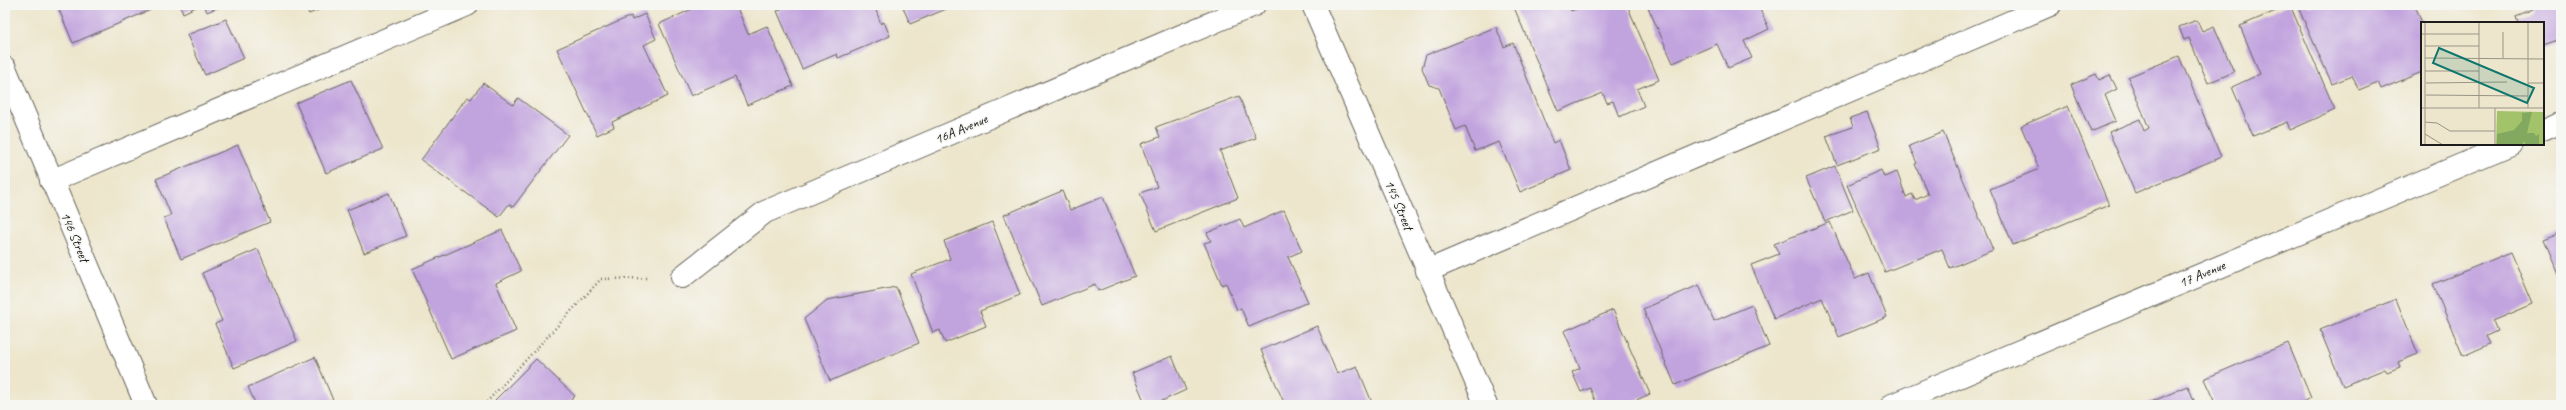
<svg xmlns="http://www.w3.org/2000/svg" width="2566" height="410" font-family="Caveat,sans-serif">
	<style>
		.building { fill: #c1a3de }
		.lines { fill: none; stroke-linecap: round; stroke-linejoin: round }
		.minor-casing { stroke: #65635a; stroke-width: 24 }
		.path { stroke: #65635a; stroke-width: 2.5; stroke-dasharray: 1 3; stroke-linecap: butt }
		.minor { stroke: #fff; stroke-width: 22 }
		.labels { text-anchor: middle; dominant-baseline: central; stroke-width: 3; stroke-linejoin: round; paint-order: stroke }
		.street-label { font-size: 14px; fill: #1c1c1c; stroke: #f6f6f2 }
		.inset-road { fill: none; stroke: #999586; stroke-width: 1 }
		.view { fill: #0f766e; fill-opacity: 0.15; stroke: #0f766e; stroke-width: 2 }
		.inset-edge { fill: none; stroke: #1c1c1c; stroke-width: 2 }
	</style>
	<rect width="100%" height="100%" fill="#f6f6f2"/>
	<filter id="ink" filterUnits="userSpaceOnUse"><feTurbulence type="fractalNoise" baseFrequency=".025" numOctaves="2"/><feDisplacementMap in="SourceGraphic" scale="8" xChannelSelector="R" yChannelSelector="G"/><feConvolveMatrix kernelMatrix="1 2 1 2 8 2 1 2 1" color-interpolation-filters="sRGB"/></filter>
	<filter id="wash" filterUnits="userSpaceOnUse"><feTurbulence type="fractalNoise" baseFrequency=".012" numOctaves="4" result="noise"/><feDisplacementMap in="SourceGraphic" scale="16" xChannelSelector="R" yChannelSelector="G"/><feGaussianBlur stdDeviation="0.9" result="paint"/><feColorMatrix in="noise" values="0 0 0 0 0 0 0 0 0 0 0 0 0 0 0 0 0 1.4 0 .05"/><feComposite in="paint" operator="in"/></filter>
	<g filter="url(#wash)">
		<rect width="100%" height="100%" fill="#ede6cc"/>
		<g id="blocks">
			<!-- building -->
			<path class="building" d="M 57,5 L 162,5 L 73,43 Z
				M 180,5 L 200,5 L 183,13 Z
				M 204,5 L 224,5 L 207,12 Z
				M 305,5 L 331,5 L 309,14 Z
				M 701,5 L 736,5 L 748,34 L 767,26 L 793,86 L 747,105 L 735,77 L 691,96 L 659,24 Z
				M 780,5 L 874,5 L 881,24 L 884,22 L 890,36 L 838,58 L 837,54 L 802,69 L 777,11 L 781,10 Z
				M 902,5 L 956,5 L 910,24 Z
				M 1513,5 L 1568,5 L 1571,11 L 1586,5 L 1627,5 L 1659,80 L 1637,89 L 1644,106 L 1619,117 L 1613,101 L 1607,103 L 1603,93 L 1558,111 Z
				M 1647,5 L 1758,5 L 1769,29 L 1744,41 L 1752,58 L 1728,68 L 1717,44 L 1673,63 Z
				M 2290,5 L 2335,110 L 2290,130 L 2287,122 L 2253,136 L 2232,87 L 2260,74 L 2240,26 Z
				M 2297,5 L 2415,5 L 2422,23 L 2422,72 L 2381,89 L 2378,82 L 2359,90 L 2352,76 L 2332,84 Z
				M 2534,5 L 2561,5 L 2561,40 L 2543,46 L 2543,23 L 2518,23 L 2516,17 L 2533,10 L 2532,6 Z
				M 645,14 L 656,39 L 644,45 L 668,96 L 612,122 L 614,127 L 597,135 L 557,49 L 631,16 L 632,20 Z
				M 226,19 L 244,58 L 205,75 L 187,35 Z
				M 2197,20 L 2202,31 L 2214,26 L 2234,72 L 2208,83 L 2189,38 L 2184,40 L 2179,27 Z
				M 1496,27 L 1504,47 L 1513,43 L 1553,143 L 1559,140 L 1571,170 L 1520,192 L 1499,142 L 1475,151 L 1465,126 L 1456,130 L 1439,88 L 1429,85 L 1422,68 L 1426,55 Z
				M 2179,56 L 2221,157 L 2135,193 L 2109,132 L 2140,119 L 2144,131 L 2149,128 L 2128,77 Z
				M 2096,74 L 2099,80 L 2110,75 L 2117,89 L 2105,95 L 2116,121 L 2091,132 L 2071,85 Z
				M 351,80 L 383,149 L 326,173 L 296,103 Z
				M 483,83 L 513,105 L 518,98 L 568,135 L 513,207 L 509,204 L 499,217 L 421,160 L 467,97 L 471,99 Z
				M 1239,96 L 1256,138 L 1220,151 L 1238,198 L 1156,231 L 1140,193 L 1157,187 L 1141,144 L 1160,137 L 1156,127 Z
				M 2068,106 L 2109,205 L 2013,245 L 1990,189 L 2039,169 L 2021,126 Z
				M 1867,112 L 1881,148 L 1837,165 L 1826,136 L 1853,127 L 1850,118 Z
				M 1943,132 L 1993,250 L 1950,268 L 1942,249 L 1885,272 L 1847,185 L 1881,170 L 1884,177 L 1897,172 L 1906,197 L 1912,194 L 1915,200 L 1928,194 L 1915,164 L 1917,163 L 1909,146 Z
				M 238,145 L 270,222 L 181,259 L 164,218 L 171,215 L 156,179 Z
				M 1835,166 L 1853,210 L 1825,222 L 1806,178 Z
				M 1062,191 L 1070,210 L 1103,197 L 1135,276 L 1098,291 L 1095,284 L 1042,306 L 1004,215 Z
				M 389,193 L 406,236 L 364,253 L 347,210 Z
				M 1284,210 L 1302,251 L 1288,257 L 1308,302 L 1249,327 L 1241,308 L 1237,310 L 1226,283 L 1222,285 L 1204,243 L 1211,241 L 1207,233 L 1240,219 L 1244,228 Z
				M 992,222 L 1020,295 L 980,311 L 986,326 L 945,343 L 940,330 L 933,333 L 911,274 L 950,259 L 944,241 Z
				M 1830,222 L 1855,279 L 1869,273 L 1887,317 L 1839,337 L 1822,298 L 1774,319 L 1751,265 L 1779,254 L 1774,244 Z
				M 502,230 L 521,271 L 496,283 L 516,331 L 451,359 L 412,269 Z
				M 2561,232 L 2561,282 L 2543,239 Z
				M 258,249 L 297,341 L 234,368 L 215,324 L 222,321 L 202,273 Z
				M 2511,252 L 2533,304 L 2493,321 L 2497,331 L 2486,336 L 2490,344 L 2463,356 L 2433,284 Z
				M 1699,285 L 1714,321 L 1752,305 L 1769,346 L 1675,385 L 1643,309 Z
				M 896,287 L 919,343 L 830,381 L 804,319 L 827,300 Z
				M 2396,299 L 2418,354 L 2398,362 L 2400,367 L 2387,372 L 2385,369 L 2343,386 L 2320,330 Z
				M 1613,310 L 1650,394 L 1625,405 L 1597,405 L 1590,388 L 1581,392 L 1572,372 L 1580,368 L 1564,331 Z
				M 1317,326 L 1337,374 L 1357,366 L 1373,405 L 1285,405 L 1261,350 Z
				M 2288,343 L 2311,398 L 2296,405 L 2216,405 L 2204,379 Z
				M 1172,356 L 1186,390 L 1153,405 L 1146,405 L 1132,373 Z
				M 315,357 L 335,405 L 256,405 L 248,387 Z
				M 536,359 L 575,396 L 566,405 L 500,405 L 495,400 Z
				M 2188,386 L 2196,405 L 2144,405 Z"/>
		</g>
	</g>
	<g filter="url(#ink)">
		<use href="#blocks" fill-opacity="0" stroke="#65635a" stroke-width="1"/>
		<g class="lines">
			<!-- minor casing -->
			<g class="minor-casing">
				<path id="minor" d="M 1313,5 L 1486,405
					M 5,68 L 146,405
					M 2543,131 L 2561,123
					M 51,181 L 467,5
					M 1427,271 L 2050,5
					M 682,277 L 765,212 L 1254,5
					M 1892,405 L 2511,144"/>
			</g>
			<!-- path -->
			<path class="path" d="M 484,405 L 601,279 L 649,278"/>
			<!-- minor -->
			<use href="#minor" class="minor"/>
		</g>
	</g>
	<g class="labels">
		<!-- street labels -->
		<g class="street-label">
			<text transform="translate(961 129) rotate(-23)">16A Avenue</text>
			<text transform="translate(1399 205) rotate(67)">145 Street</text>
			<text transform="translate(75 237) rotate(67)">146 Street</text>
			<text transform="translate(2202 274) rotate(-23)">17 Avenue</text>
		</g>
	</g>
	<!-- overview -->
	<g transform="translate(2421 22)">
		<rect width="123" height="123" fill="#ede6cc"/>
		<path d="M 76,89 L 123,90 L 123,123 L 75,123 Z" fill="#a3c36b"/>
		<path d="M 111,90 L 106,111 L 113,111 L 115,114 L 118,112 L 118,123 L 104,123 L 104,119 L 100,123 L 76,123 L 76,112 L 93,108 L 101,99 L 101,91 Z" fill="#82a95f"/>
		<path class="inset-road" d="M 4,0 L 4,123M 58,0 L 58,86M 107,0 L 107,86M 82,10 L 82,36M 0,12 L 58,12M 4,24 L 58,24M 4,36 L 123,37M 4,49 L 58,49M 5,61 L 86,60M 107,61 L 123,61M 5,73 L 107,74M 0,86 L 123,86M 74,86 L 74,123M 4,100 L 16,101 L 29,109 L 74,109M 4,112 L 22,123"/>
		<path class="view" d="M 18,26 L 113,66 L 106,81 L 12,41 Z"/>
		<rect width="123" height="123" class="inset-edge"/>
	</g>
	<!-- margin -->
	<rect width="2566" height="410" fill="none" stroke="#f6f6f2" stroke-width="20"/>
</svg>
